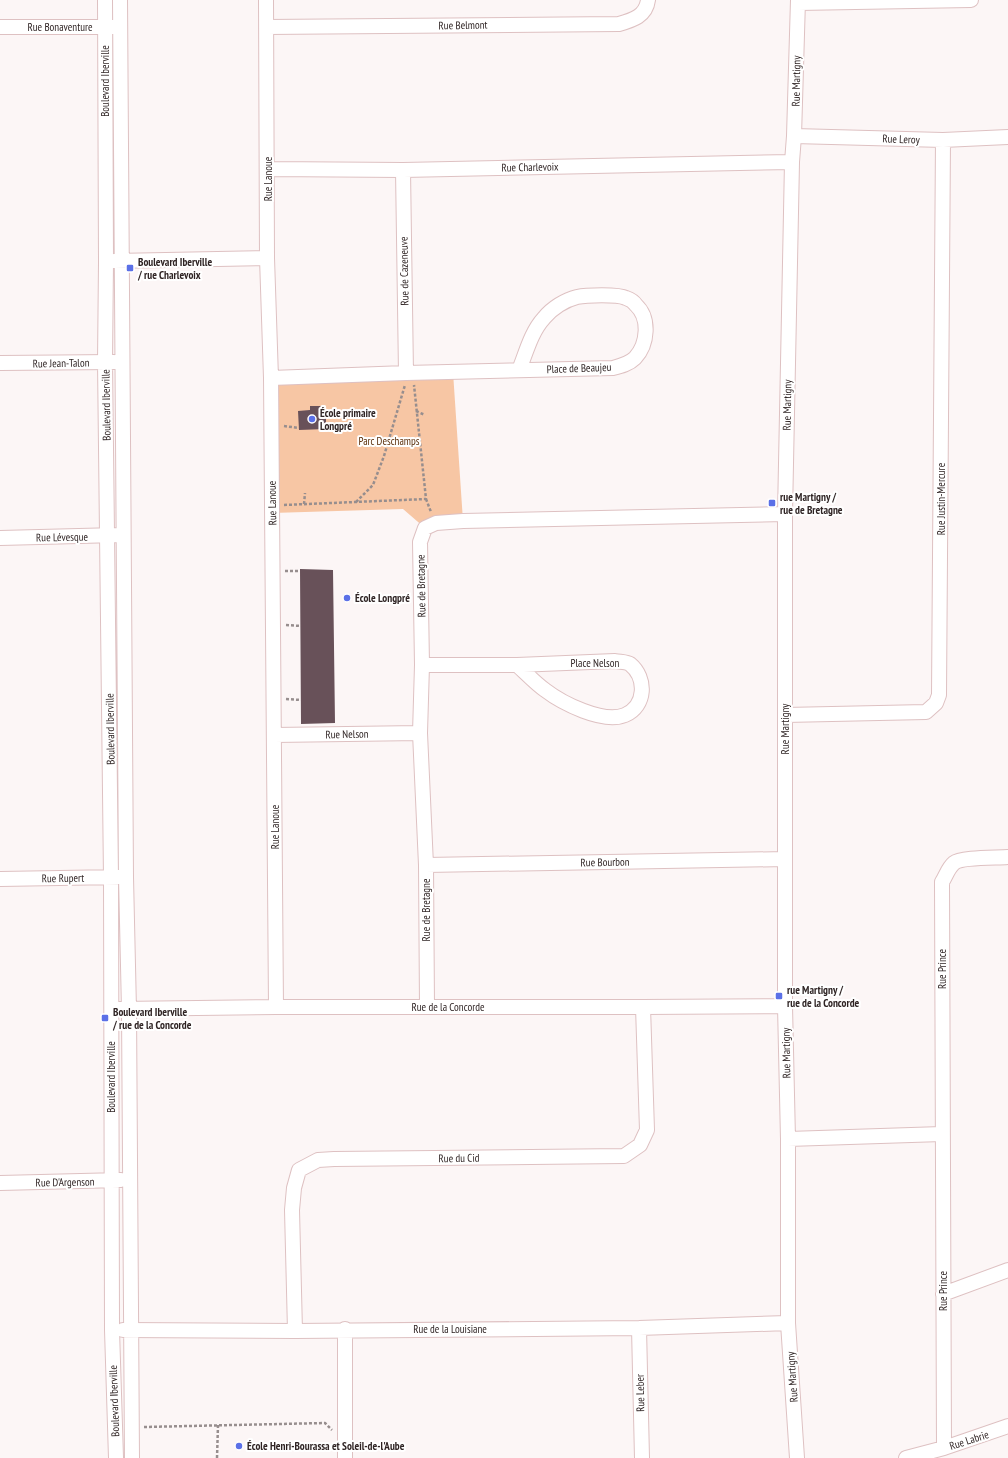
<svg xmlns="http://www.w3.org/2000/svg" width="1008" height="1458" font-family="'PT Sans Narrow',sans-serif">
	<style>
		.green { fill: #f7c6a4 }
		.building { fill: #685159 }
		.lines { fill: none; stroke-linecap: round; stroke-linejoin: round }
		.minor-casing { stroke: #dec1c2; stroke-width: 16 }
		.path { stroke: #978e8e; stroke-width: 2.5; stroke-dasharray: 3 2; stroke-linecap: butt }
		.minor { stroke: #fff; stroke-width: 14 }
		.poi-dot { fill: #5b70e7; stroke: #fff; stroke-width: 1.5 }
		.labels { text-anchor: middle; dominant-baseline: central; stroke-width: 4; stroke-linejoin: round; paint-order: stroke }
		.street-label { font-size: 11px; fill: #2f2424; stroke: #fff }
		.poi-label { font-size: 11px; font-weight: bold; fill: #2f2424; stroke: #fff; text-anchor: start }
		.park-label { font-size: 11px; fill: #5c300c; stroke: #fff }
	</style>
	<rect width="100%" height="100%" fill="#fcf6f6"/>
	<!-- green -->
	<path class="green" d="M 453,372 L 463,521 L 425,528 L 403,509 L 272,513 L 271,378 Z"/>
	<!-- building -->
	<path class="building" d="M 310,406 L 321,406 L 321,411 L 326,410 L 326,429 L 299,430 L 298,411 L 310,410 Z
		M 300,569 L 333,570 L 335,723 L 301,724 Z"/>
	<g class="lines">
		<!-- minor casing -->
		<g class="minor-casing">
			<path id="minor" d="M 105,0 L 106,262 L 105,362 L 111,878 L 112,1330 L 116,1458
				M 120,0 L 126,877 L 129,1010 L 132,1458
				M 266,0 L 267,258 L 271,378 L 272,505 L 276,1007
				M 798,3 L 971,0
				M 0,27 L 114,27
				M 266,27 L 619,24 C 633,20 646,16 648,0
				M 794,136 L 943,140 L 1008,137
				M 268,169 L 403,170 L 792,162
				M 403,170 L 406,373
				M 114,261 L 267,258
				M 0,363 L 114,362
				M 271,378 L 406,373 L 613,368 C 621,366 629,364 635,358 C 648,344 650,318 636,305 C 634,302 629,299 626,298 C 618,294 586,295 577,297 C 565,300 552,308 544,318 C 531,332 526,353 519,370
				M 0,538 L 118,535
				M 422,665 L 517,665 L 615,661 C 620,662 627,662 630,664 C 647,678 646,706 625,715 C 603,724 562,703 545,690 C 535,683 526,673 517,665
				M 785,715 L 926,712 L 936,703 L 939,695 L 943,140
				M 274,735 L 420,733
				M 426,865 L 785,859
				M 0,879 L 119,877
				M 427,1007 L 426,865 L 420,733 L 422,665 L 420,542 L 425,528 L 436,523 L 463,521 L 785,514
				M 119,1009 L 276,1007 L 643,1007 L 785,1006
				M 788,1139 L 942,1134
				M 0,1183 L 121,1180
				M 943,1294 L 1008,1270
				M 639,1328 L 642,1458
				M 345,1329 L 345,1458
				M 123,1330 L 295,1331 L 639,1328 L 788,1323
				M 295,1331 L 292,1210 L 294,1188 L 299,1170 L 318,1160 L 334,1159 L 624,1156 L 640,1145 L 647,1130 L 643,1007
				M 944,1448 L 942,882 C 946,876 948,868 954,863 C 961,857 997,858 1008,857
				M 797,1458 L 788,1323 L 788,1139 L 785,1006 L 785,514 L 792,162 L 794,136 L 798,0
				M 906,1458 L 944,1448 L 1008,1426"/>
		</g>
		<!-- path -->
		<path class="path" d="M 416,411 L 425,415
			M 284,426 L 299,428
			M 426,499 L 431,512
			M 356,502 L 373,485 L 384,456 L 405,385
			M 304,504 L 305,493
			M 284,505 L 426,499 L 414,385
			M 285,571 L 300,571
			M 286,625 L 301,626
			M 286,699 L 301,700
			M 144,1427 L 325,1423 L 332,1430
			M 217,1458 L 218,1425"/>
		<!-- minor -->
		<use href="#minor" class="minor"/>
	</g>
	<!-- markers -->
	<g class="poi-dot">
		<rect x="126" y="264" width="8" height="8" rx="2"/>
		<circle cx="312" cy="419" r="4"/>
		<rect x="768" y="499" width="8" height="8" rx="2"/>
		<circle cx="347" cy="598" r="4"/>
		<rect x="775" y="992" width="8" height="8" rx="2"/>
		<rect x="101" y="1014" width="8" height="8" rx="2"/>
		<circle cx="239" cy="1446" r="4"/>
	</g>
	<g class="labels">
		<!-- street labels -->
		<g class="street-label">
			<text transform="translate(463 25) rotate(-1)">Rue Belmont</text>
			<text x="60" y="27">Rue Bonaventure</text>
			<text transform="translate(105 81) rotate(-90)">Boulevard Iberville</text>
			<text transform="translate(796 81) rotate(-89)">Rue Martigny</text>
			<text transform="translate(901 139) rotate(2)">Rue Leroy</text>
			<text transform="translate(530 167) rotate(-1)">Rue Charlevoix</text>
			<text transform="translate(268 179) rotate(-90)">Rue Lanoue</text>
			<text transform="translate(404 271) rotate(-91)">Rue de Cazeneuve</text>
			<text transform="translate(61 363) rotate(-1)">Rue Jean-Talon</text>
			<text transform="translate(579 368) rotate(-2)">Place de Beaujeu</text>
			<text transform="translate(106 405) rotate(-91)">Boulevard Iberville</text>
			<text transform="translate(787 405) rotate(-89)">Rue Martigny</text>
			<text transform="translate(941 499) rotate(-90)">Rue Justin-Mercure</text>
			<text transform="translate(272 503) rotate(-91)">Rue Lanoue</text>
			<text transform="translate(62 537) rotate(-1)">Rue Lévesque</text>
			<text transform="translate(421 586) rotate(-91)">Rue de Bretagne</text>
			<text x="595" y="663">Place Nelson</text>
			<text transform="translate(110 729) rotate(-91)">Boulevard Iberville</text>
			<text transform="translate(785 729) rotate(-90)">Rue Martigny</text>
			<text transform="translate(347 734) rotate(-1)">Rue Nelson</text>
			<text transform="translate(275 827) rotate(-90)">Rue Lanoue</text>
			<text transform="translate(605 862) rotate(-1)">Rue Bourbon</text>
			<text transform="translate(63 878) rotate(-1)">Rue Rupert</text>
			<text transform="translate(426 910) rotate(-90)">Rue de Bretagne</text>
			<text transform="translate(942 969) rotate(-90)">Rue Prince</text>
			<text x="448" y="1007">Rue de la Concorde</text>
			<text transform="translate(786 1053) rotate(-91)">Rue Martigny</text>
			<text transform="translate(111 1077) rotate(-90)">Boulevard Iberville</text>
			<text transform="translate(459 1158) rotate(-1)">Rue du Cid</text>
			<text transform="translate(65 1182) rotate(-1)">Rue D'Argenson</text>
			<text transform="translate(943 1291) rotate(-90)">Rue Prince</text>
			<text x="450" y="1329">Rue de la Louisiane</text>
			<text transform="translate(792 1377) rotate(-94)">Rue Martigny</text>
			<text transform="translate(640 1393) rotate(-91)">Rue Leber</text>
			<text transform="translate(114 1401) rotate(-92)">Boulevard Iberville</text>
			<text transform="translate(969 1440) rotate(-18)">Rue Labrie</text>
		</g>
		<!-- poi labels -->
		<g class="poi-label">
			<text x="138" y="262">Boulevard Iberville<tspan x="138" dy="13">/ rue Charlevoix</tspan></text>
			<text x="320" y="413">École primaire<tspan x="320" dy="13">Longpré</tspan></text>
			<text x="780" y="497">rue Martigny /<tspan x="780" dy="13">rue de Bretagne</tspan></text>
			<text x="355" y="598">École Longpré</text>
			<text x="787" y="990">rue Martigny /<tspan x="787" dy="13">rue de la Concorde</tspan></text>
			<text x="113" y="1012">Boulevard Iberville<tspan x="113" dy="13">/ rue de la Concorde</tspan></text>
			<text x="247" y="1446">École Henri-Bourassa et Soleil-de-l'Aube</text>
		</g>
		<!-- park labels -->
		<g class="park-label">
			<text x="389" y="441">Parc Deschamps</text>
		</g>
	</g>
</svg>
